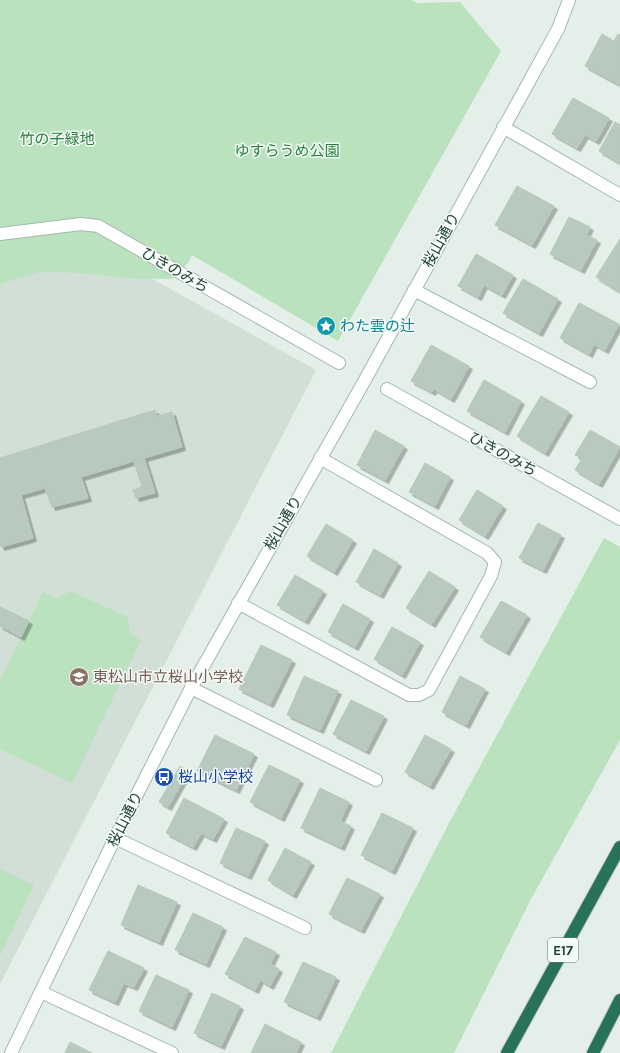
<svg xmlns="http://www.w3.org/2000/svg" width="620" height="1053" font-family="Karla,'Noto Sans JP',sans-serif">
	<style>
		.built { fill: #d1dfd6 }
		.green { fill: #bae2be }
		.building { fill: #b8cac0; stroke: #b5c9bd; filter: url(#shadow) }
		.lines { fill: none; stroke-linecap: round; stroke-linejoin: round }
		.pedestrian-casing { stroke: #a5b8ae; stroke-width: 14 }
		.minor-casing { stroke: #a5b8ae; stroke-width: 14 }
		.tertiary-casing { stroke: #a5b8ae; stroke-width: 14 }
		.motorway-casing { stroke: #c1cac6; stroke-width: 14 }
		.pedestrian { stroke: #fff; stroke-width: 12 }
		.minor { stroke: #fff; stroke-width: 12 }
		.tertiary { stroke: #fff; stroke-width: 12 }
		.motorway { stroke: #287357; stroke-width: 12 }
		.labels { text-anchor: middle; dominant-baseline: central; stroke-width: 3; stroke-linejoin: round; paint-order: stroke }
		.shield { fill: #f4faf7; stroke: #607a6e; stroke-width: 1 }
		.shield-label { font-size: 14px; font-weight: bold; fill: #204334 }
		.park-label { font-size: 15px; fill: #257f39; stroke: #f4faf7 }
		.street-label { font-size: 15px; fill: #204334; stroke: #f4faf7 }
		.culture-label { font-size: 15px; fill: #0d838f; stroke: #f4faf7; text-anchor: start }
		.education-label { font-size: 15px; fill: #785e54; stroke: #f4faf7; text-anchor: start }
		.transit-label { font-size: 15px; fill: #164399; stroke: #f4faf7; text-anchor: start }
	</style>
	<defs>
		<filter id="shadow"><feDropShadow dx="3.5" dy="3.5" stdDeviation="0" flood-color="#0004"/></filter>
	</defs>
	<rect width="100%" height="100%" fill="#e3efe8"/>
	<!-- built -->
	<path class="built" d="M 79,238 L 316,370 L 0,984 L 0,249 Z"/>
	<!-- green -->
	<path class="green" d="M 0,0 L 411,0 L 417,3 L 460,2 L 501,51 L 338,341 L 192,255 L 189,262 L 172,279 L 127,278 L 84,273 L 40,272 L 0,284 Z
		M 604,538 L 620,547 L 620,740 L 531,899 L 454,1053 L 331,1053 L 448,825 Z
		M 70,591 L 128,617 L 130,634 L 141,640 L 72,783 L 0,749 L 0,681 L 43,592 L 57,599 Z
		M 0,869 L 34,885 L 0,956 Z"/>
	<!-- building -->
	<path class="building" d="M 602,34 L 614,41 L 618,34 L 620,35 L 620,85 L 585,66 Z
		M 573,98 L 609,118 L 596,141 L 585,135 L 577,148 L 552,134 Z
		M 615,122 L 620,125 L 620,163 L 599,151 Z
		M 517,186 L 554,206 L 532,245 L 495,225 Z
		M 569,217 L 590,227 L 586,235 L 597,240 L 581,270 L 550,254 Z
		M 620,239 L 620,292 L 596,277 Z
		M 476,254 L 513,275 L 502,295 L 484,285 L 478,297 L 458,286 Z
		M 523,279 L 558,299 L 539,333 L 503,313 Z
		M 579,303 L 619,324 L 605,350 L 594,344 L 589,354 L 560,338 Z
		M 431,345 L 469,366 L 451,399 L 434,389 L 432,392 L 411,381 Z
		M 484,380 L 521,401 L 505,432 L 467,411 Z
		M 541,396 L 569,412 L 545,453 L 517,436 Z
		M 155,410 L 157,416 L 172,412 L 182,447 L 144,458 L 155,493 L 136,498 L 133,490 L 142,487 L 134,461 L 81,477 L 88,498 L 52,507 L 45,488 L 21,495 L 33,538 L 1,547 L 0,544 L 0,458 Z
		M 375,430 L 404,446 L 385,480 L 357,465 Z
		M 590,430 L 620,447 L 599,484 L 575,470 L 582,458 L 575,455 Z
		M 425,463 L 450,477 L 435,506 L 409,492 Z
		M 477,490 L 503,506 L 485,536 L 459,520 Z
		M 538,523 L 561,535 L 543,570 L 519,558 Z
		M 326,524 L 353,540 L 334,572 L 307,556 Z
		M 374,549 L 398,563 L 380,595 L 356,582 Z
		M 429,571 L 455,587 L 432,624 L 406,608 Z
		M 295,575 L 323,591 L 305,621 L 277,605 Z
		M 501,601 L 527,615 L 506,652 L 480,637 Z
		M 343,604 L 370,619 L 355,647 L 328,632 Z
		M 0,607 L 29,621 L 21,637 L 0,626 Z
		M 392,627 L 420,642 L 402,675 L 374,659 Z
		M 261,645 L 292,660 L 270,704 L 239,689 Z
		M 304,676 L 338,691 L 320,730 L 287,715 Z
		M 460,676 L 485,689 L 466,725 L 442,712 Z
		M 351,700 L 384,716 L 366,751 L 333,734 Z
		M 215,735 L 254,754 L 236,790 L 197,771 Z
		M 425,735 L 451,749 L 430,786 L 405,772 Z
		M 269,765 L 300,780 L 281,818 L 250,802 Z
		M 180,766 L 188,771 L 168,807 L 159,802 Z
		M 320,788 L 349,802 L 340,821 L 351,826 L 341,847 L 301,828 Z
		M 184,798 L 224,819 L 213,839 L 201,833 L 193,847 L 166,833 Z
		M 382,813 L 413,828 L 392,871 L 361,855 Z
		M 236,828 L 265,841 L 248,876 L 220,863 Z
		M 285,848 L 311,862 L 293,895 L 268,880 Z
		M 347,878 L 380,894 L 361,930 L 329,914 Z
		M 138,885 L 177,902 L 159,942 L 121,925 Z
		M 193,913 L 223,927 L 206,964 L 175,950 Z
		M 245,937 L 276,952 L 270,964 L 279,969 L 270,986 L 260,980 L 255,990 L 225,974 Z
		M 108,951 L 144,968 L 134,987 L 124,983 L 115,1002 L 89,990 Z
		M 303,962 L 336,977 L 317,1017 L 284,1002 Z
		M 156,975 L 189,990 L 172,1027 L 139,1011 Z
		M 212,993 L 240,1006 L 221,1046 L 194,1033 Z
		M 265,1024 L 301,1042 L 296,1053 L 251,1053 Z
		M 70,1042 L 92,1053 L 65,1053 Z"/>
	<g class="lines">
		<!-- pedestrian casing -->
		<g class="pedestrian-casing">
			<path id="pedestrian" d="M 0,234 L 81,224 L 98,226 L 339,363
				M 387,389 L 620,519"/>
		</g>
		<!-- minor casing -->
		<g class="minor-casing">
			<path id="minor" d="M 503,127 L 620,195
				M 414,290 L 590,382
				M 238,603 L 409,695 L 419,695 L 429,690 L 491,576 L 495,562 L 487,553 L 320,458
				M 191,688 L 376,780
				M 115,838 L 305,928
				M 41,992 L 172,1053"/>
		</g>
		<!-- tertiary casing -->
		<g class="tertiary-casing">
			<path id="tertiary" d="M 11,1053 L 115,838 L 191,688 L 366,378 L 558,29 L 569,0"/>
		</g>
		<!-- motorway casing -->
		<g class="motorway-casing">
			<path id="motorway" d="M 507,1053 L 620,847
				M 593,1053 L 620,1000"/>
		</g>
		<!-- pedestrian -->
		<use href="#pedestrian" class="pedestrian"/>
		<!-- minor -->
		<use href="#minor" class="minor"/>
		<!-- tertiary -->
		<use href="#tertiary" class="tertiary"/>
		<!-- motorway -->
		<use href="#motorway" class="motorway"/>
	</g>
	<!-- icons -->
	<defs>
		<g id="sight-disc" transform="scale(1)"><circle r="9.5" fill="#0f9aa8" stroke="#f4faf7"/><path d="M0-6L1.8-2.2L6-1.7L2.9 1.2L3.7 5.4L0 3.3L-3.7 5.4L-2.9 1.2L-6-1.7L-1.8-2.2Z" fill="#fff"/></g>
		<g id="school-disc" transform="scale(1)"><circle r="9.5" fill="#8d6e63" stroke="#f4faf7"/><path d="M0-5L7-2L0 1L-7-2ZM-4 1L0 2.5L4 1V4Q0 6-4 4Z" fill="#fff"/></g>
		<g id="bus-disc" transform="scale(1)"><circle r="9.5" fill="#1a4fb4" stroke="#f4faf7"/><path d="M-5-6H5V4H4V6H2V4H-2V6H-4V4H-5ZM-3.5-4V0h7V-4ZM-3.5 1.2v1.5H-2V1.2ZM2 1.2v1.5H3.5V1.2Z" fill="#fff"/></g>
	</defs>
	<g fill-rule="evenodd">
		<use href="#sight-disc" x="326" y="326"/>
		<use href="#school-disc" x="79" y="677"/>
		<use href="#bus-disc" x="164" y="777"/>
	</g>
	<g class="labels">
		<!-- shield labels -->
		<rect class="shield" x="548" y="938" width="30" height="24" rx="3"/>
		<g class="shield-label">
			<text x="563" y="950">E17</text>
		</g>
		<!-- park labels -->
		<g class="park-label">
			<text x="57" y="139">竹の子緑地</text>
			<text x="287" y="151">ゆすらうめ公園</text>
		</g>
		<!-- street labels -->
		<g class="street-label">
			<text transform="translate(441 240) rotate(-61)">桜山通り</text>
			<text transform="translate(175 270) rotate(30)">ひきのみち</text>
			<text transform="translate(503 454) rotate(29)">ひきのみち</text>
			<text transform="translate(283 523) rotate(-60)">桜山通り</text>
			<text transform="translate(125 819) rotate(-63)">桜山通り</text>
		</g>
		<!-- culture labels -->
		<g class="culture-label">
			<text x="340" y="326">わた雲の辻</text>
		</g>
		<!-- education labels -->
		<g class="education-label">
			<text x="93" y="677">東松山市立桜山小学校</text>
		</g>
		<!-- transit labels -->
		<g class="transit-label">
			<text x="178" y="777">桜山小学校</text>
		</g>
	</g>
</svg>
